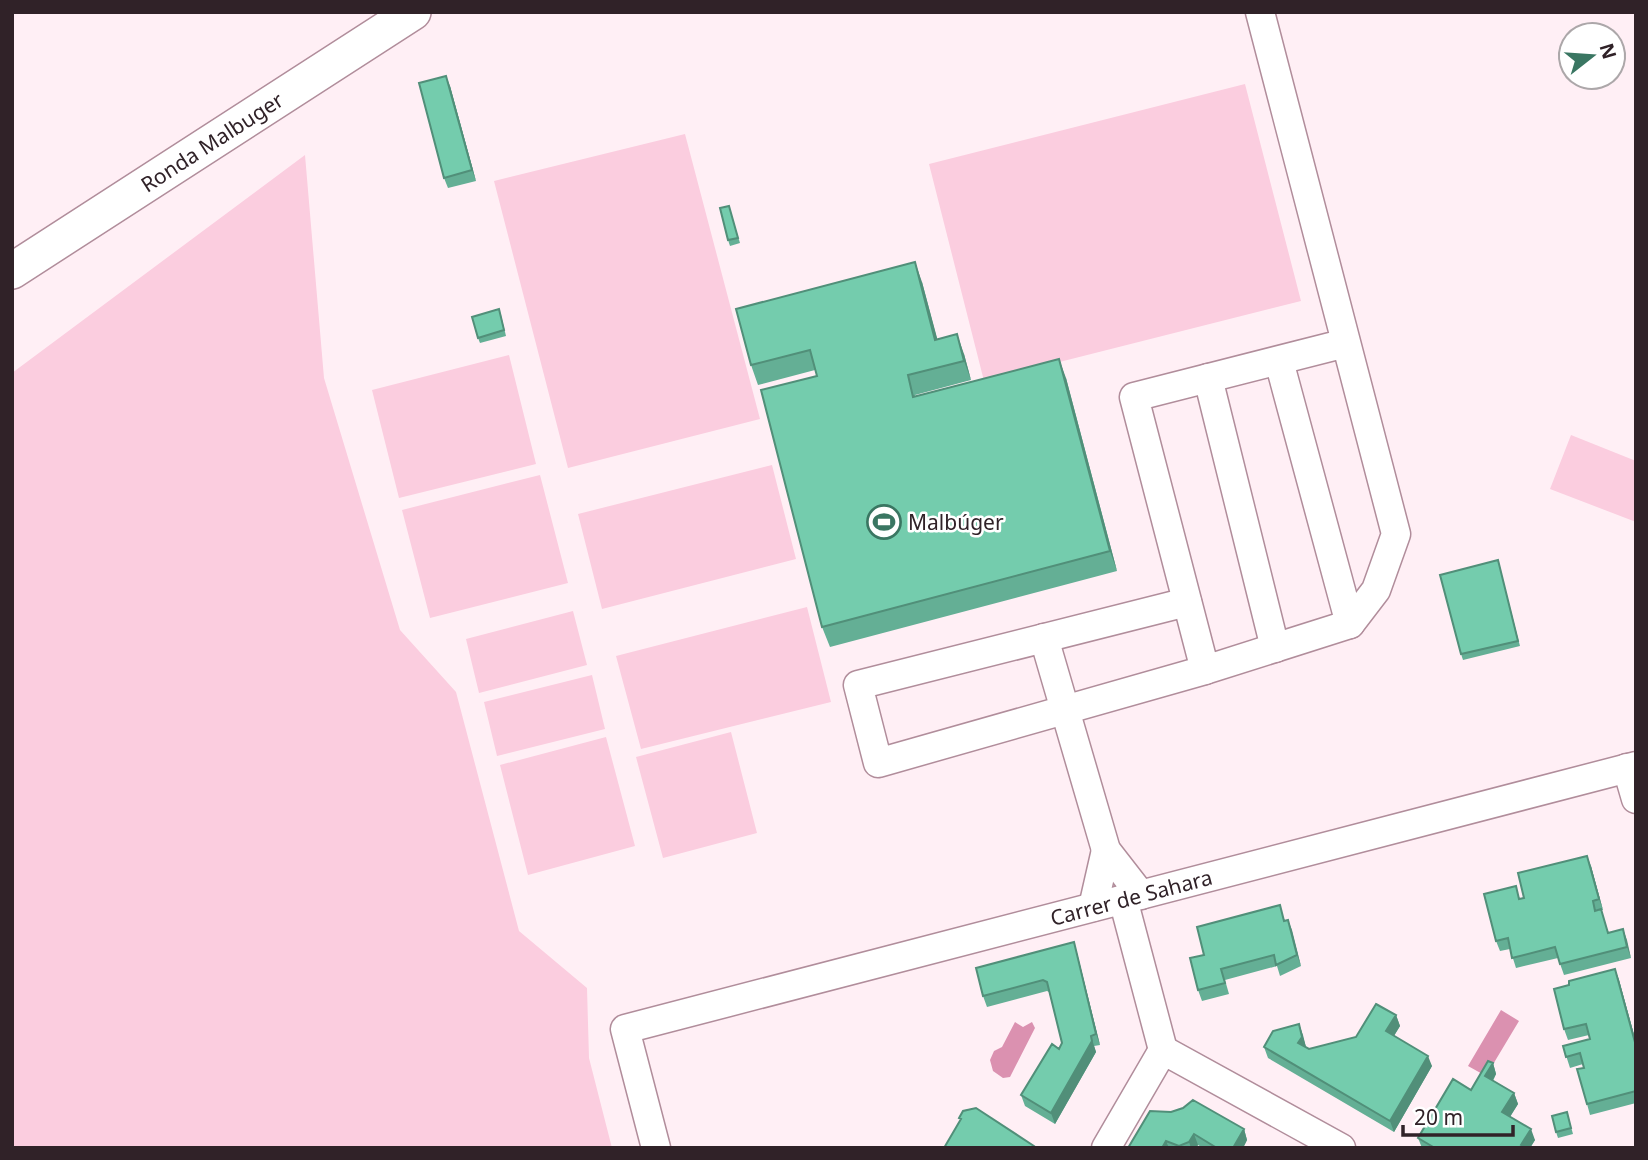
<svg xmlns="http://www.w3.org/2000/svg" width="1648" height="1160" font-family="'Noto Sans',sans-serif">
	<style>
		.green { fill: #fbcddf }
		.water { fill: #db91b0 }
		.lines { fill: none; stroke-linecap: round; stroke-linejoin: round }
		.minor-casing { stroke: #b18d9b; stroke-width: 31 }
		.tertiary-casing { stroke: #b18d9b; stroke-width: 38 }
		.minor { stroke: #fff; stroke-width: 28 }
		.tertiary { stroke: #fff; stroke-width: 35 }
		.wall { fill: #64af95 }
		.shaded-wall { fill: #518f79 }
		.building { fill: #74ccad; stroke: #518f79; stroke-width: 2 }
		.labels { text-anchor: middle; dominant-baseline: central; stroke-width: 5; stroke-linejoin: round; paint-order: stroke }
		.street-label { font-size: 21px; fill: #302228; stroke: #fff }
		.poi-label { font-size: 21px; fill: #302228; stroke: #fff; text-anchor: start }
	</style>
	<rect width="100%" height="100%" fill="#ffeff5"/>
	<!-- green -->
	<path class="green" d="M 1245,84 L 1301,301 L 984,381 L 929,164 Z
		M 685,134 L 760,419 L 568,468 L 494,181 Z
		M 305,155 L 324,378 L 400,630 L 456,692 L 519,931 L 587,988 L 589,1058 L 612,1148 L 12,1148 L 12,373 Z
		M 509,355 L 536,464 L 399,498 L 372,390 Z
		M 1571,435 L 1636,461 L 1636,522 L 1550,489 Z
		M 772,465 L 796,559 L 602,609 L 578,514 Z
		M 540,475 L 568,583 L 430,618 L 402,510 Z
		M 807,607 L 831,702 L 641,749 L 616,656 Z
		M 573,611 L 587,665 L 479,693 L 466,639 Z
		M 592,675 L 605,729 L 497,756 L 484,702 Z
		M 731,732 L 757,833 L 663,858 L 636,757 Z
		M 606,737 L 635,846 L 528,875 L 500,765 Z"/>
	<!-- water -->
	<path class="water" d="M 1501,1010 L 1519,1021 L 1486,1076 L 1468,1066 Z
		M 1015,1022 L 1023,1027 L 1032,1022 L 1035,1028 L 1010,1077 L 1003,1078 L 993,1071 L 990,1060 L 994,1051 L 1002,1047 Z"/>
	<g class="lines">
		<!-- minor casing -->
		<g class="minor-casing">
			<g id="minor">
				<path d="M 1260,12 L 1396,534 L 1376,590 L 1350,624 L 1205,670 L 1134,397 L 1346,343"/>
				<path d="M 1279,361 L 1350,624"/>
				<path d="M 1208,378 L 1275,648"/>
				<path d="M 1187,602 L 858,685 L 878,763 L 1205,670"/>
				<path d="M 1044,638 L 1106,850 L 1141,895"/>
				<path d="M 1627,768 L 1636,799"/>
				<path d="M 1123,899 L 1163,1050"/>
				<path d="M 1093,907 L 1106,850"/>
				<path id="s1" d="M 656,1148 L 625,1029 L 1636,766"/>
				<path d="M 1106,1148 L 1163,1050 L 1341,1148"/>
			</g>
		</g>
		<!-- tertiary casing -->
		<g class="tertiary-casing">
			<g id="tertiary">
				<path id="s2" d="M 12,271 L 413,12"/>
			</g>
		</g>
		<!-- minor -->
		<use href="#minor" class="minor"/>
		<!-- tertiary -->
		<use href="#tertiary" class="tertiary"/>
	</g>
	<!-- wall -->
	<path class="wall" d="M 450,86 L 476,181 L 448,188 L 444,178 Z
		M 729,206 L 740,243 L 730,246 L 728,240 Z
		M 922,282 L 937,339 L 964,354 L 971,380 L 915,395 L 915,396 L 1066,378 L 1117,571 L 830,647 L 822,627 L 817,376 L 815,370 L 758,385 L 751,365 Z
		M 501,315 L 506,336 L 480,343 L 478,338 Z
		M 1498,560 L 1520,646 L 1463,660 L 1461,654 Z
		M 1591,866 L 1603,910 L 1601,910 L 1608,933 L 1623,929 L 1631,958 L 1564,975 L 1558,958 L 1516,968 L 1510,949 L 1500,951 L 1496,941 L 1520,899 Z
		M 1288,920 L 1301,966 L 1280,976 L 1277,966 L 1225,980 L 1229,994 L 1202,1001 L 1198,990 L 1204,955 Z
		M 1074,942 L 1077,953 L 1100,1045 L 1094,1046 L 1096,1052 L 1055,1124 L 1025,1106 L 1021,1095 L 1059,1049 L 1062,1043 L 1049,992 L 1047,991 L 987,1007 L 983,996 Z
		M 1615,969 L 1619,980 L 1636,1042 L 1636,1103 L 1590,1115 L 1587,1104 L 1583,1064 L 1570,1068 L 1563,1046 L 1590,1039 L 1589,1035 L 1568,1040 L 1564,1029 L 1569,985 Z
		M 1396,1015 L 1400,1026 L 1394,1036 L 1432,1066 L 1394,1132 L 1268,1058 L 1264,1047 L 1299,1024 L 1306,1047 L 1309,1049 L 1356,1037 Z
		M 1493,1063 L 1496,1074 L 1493,1081 L 1514,1093 L 1518,1104 L 1510,1117 L 1535,1140 L 1530,1148 L 1422,1148 L 1418,1138 L 1471,1090 Z
		M 1150,1111 L 1244,1129 L 1247,1140 L 1243,1148 L 1203,1148 L 1198,1145 L 1196,1148 L 1128,1148 Z
		M 1567,1112 L 1573,1134 L 1558,1138 L 1556,1132 Z"/>
	<!-- shaded-wall -->
	<path class="shaded-wall" d="M 446,76 L 450,86 L 476,181 L 472,170 Z
		M 915,262 L 922,282 L 943,360 L 935,340 Z
		M 957,334 L 964,354 L 971,380 L 964,361 Z
		M 1059,359 L 1066,378 L 1117,571 L 1110,551 Z
		M 1587,856 L 1591,866 L 1603,910 L 1599,899 Z
		M 1288,920 L 1292,930 L 1301,966 L 1297,955 Z
		M 1623,929 L 1627,940 L 1631,958 L 1627,947 Z
		M 1074,942 L 1077,953 L 1100,1045 L 1096,1034 Z
		M 1615,969 L 1619,980 L 1636,1042 L 1636,1046 Z
		M 1396,1015 L 1400,1026 L 1390,1042 L 1386,1031 Z
		M 1299,1024 L 1303,1035 L 1306,1047 L 1298,1043 Z
		M 1091,1036 L 1096,1052 L 1055,1124 L 1051,1113 Z
		M 1428,1056 L 1432,1066 L 1394,1132 L 1390,1121 Z
		M 1493,1063 L 1496,1074 L 1489,1087 L 1485,1076 Z
		M 1514,1093 L 1518,1104 L 1506,1123 L 1502,1112 Z
		M 1244,1129 L 1247,1140 L 1243,1148 L 1233,1148 Z
		M 1531,1129 L 1535,1140 L 1530,1148 L 1522,1148 L 1521,1145 Z
		M 1194,1134 L 1198,1145 L 1196,1148 L 1191,1148 L 1189,1142 Z
		M 1166,1141 L 1169,1148 L 1162,1148 Z"/>
	<!-- building -->
	<path class="building" d="M 446,76 L 472,170 L 444,178 L 419,83 Z
		M 729,206 L 738,238 L 728,240 L 720,208 Z
		M 915,262 L 935,340 L 957,334 L 964,361 L 908,375 L 913,397 L 1059,359 L 1110,551 L 822,627 L 761,390 L 817,376 L 810,350 L 751,365 L 736,309 Z
		M 499,309 L 504,330 L 478,338 L 472,317 Z
		M 1498,560 L 1518,641 L 1461,654 L 1440,575 Z
		M 1587,856 L 1599,899 L 1593,901 L 1595,911 L 1601,909 L 1608,933 L 1623,929 L 1627,947 L 1560,964 L 1555,947 L 1512,958 L 1508,938 L 1496,941 L 1484,894 L 1516,886 L 1519,899 L 1524,898 L 1518,873 Z
		M 1280,905 L 1284,921 L 1288,920 L 1297,955 L 1276,965 L 1274,955 L 1221,969 L 1225,983 L 1198,990 L 1190,958 L 1204,955 L 1197,927 Z
		M 1074,942 L 1096,1034 L 1091,1036 L 1092,1041 L 1051,1113 L 1021,1095 L 1052,1044 L 1059,1049 L 1062,1043 L 1047,982 L 1043,980 L 983,996 L 976,968 Z
		M 1615,969 L 1636,1046 L 1636,1091 L 1587,1104 L 1577,1069 L 1584,1068 L 1580,1053 L 1566,1057 L 1563,1046 L 1590,1039 L 1586,1024 L 1564,1029 L 1554,989 L 1569,985 L 1569,981 Z
		M 1376,1004 L 1396,1015 L 1386,1031 L 1428,1056 L 1390,1121 L 1264,1047 L 1273,1031 L 1299,1024 L 1302,1037 L 1298,1043 L 1309,1049 L 1356,1037 Z
		M 1488,1061 L 1493,1063 L 1485,1076 L 1514,1093 L 1502,1112 L 1531,1129 L 1521,1145 L 1526,1148 L 1435,1148 L 1418,1138 L 1453,1079 L 1471,1090 Z
		M 1193,1100 L 1244,1129 L 1233,1148 L 1217,1148 L 1194,1134 L 1189,1142 L 1179,1146 L 1166,1141 L 1162,1148 L 1128,1148 L 1150,1111 L 1171,1112 L 1183,1108 Z
		M 976,1108 L 1034,1146 L 1033,1148 L 944,1148 L 961,1119 L 959,1118 L 963,1111 Z
		M 1567,1112 L 1571,1128 L 1556,1132 L 1552,1116 Z"/>
	<!-- icons -->
	<defs>
		<g id="stadium-ring" transform="scale(1.75)"><circle r="9.5" fill="#fff" stroke="#3a7662" stroke-width="1.5"/><path d="M0-5a6.5 5 0 1 0 0 10a6.5 5 0 1 0 0-10ZM-3.5-1.8h7v3.6h-7Z" fill="#3a7662"/></g>
	</defs>
	<g fill-rule="evenodd">
		<use href="#stadium-ring" x="884" y="522"/>
	</g>
	<g class="labels">
		<!-- street labels -->
		<g class="street-label">
			<text stroke="none"><textPath href="#s2" startOffset="238">Ronda Malbuger</textPath></text>
			<text stroke="none"><textPath href="#s1" startOffset="646">Carrer de Sahara</textPath></text>
		</g>
		<!-- poi labels -->
		<g class="poi-label">
			<text x="908" y="522">Malbúger</text>
		</g>
	</g>
	<!-- border -->
	<rect width="1648" height="1160" fill="none" stroke="#302228" stroke-width="28"/>
	<!-- north arrow -->
	<g transform="translate(1592 56) rotate(73)"><circle r="33" fill="#ffffff" stroke="#aca7a9" stroke-width="2"/>
	<path d="M0-5L12 26L0 18L-12 26Z" fill="#3a7662"/>
	<text y="-10" font-size="19" font-weight="bold" text-anchor="middle" fill="#302228">N</text>
	</g>
	<!-- scale -->
	<path d="M1403 1125v10h110v-10" fill="none" stroke="#302228" stroke-width="3.5"/>
	<text x="1414" y="1125" font-size="21" fill="#302228" stroke="#ffffff" stroke-width="5" paint-order="stroke">20 m</text>
</svg>
